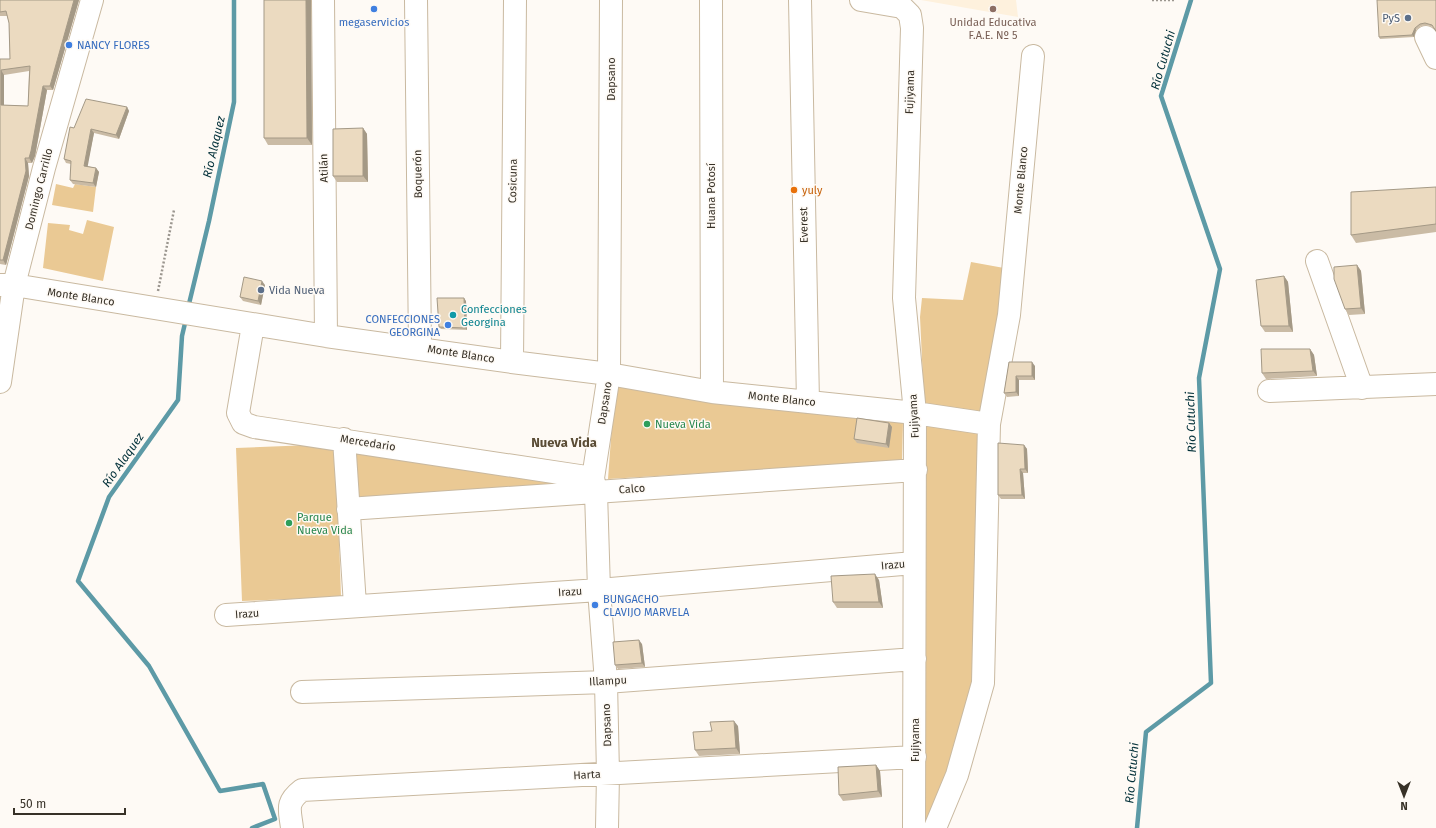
<svg xmlns="http://www.w3.org/2000/svg" width="1436" height="828" font-family="'Fira Sans',sans-serif">
	<style>
		.built { fill: #fef1dd }
		.green { fill: #eac994 }
		.lines { fill: none; stroke-linecap: round; stroke-linejoin: round }
		.stream { stroke: #5d9aa6; stroke-width: 4.5 }
		.minor-casing { stroke: #c9b9a0; stroke-width: 24 }
		.path { stroke: #9b968f; stroke-width: 2.5; stroke-dasharray: 2 2; stroke-linecap: butt }
		.minor { stroke: #fff; stroke-width: 22 }
		.wall { fill: #cabba5; fill-rule: evenodd }
		.shaded-wall { fill: #a49986 }
		.building { fill: #ebdac0; stroke: #a49986; fill-rule: evenodd }
		.shop-dot { fill: #3f7fe0; stroke: #fefaf5; stroke-width: 1.5 }
		.education-dot { fill: #8d6e63; stroke: #fefaf5; stroke-width: 1.5 }
		.service-dot { fill: #5c6f8a; stroke: #fefaf5; stroke-width: 1.5 }
		.food-dot { fill: #e8710a; stroke: #fefaf5; stroke-width: 1.5 }
		.culture-dot { fill: #0f9aa8; stroke: #fefaf5; stroke-width: 1.5 }
		.leisure-dot { fill: #2e9e5b; stroke: #fefaf5; stroke-width: 1.5 }
		.labels { text-anchor: middle; dominant-baseline: central; stroke-width: 3; stroke-linejoin: round; paint-order: stroke }
		.service-label { font-size: 11px; fill: #4e5e75; stroke: #fefaf5; text-anchor: end }
		.shop-label { font-size: 11px; fill: #366cbe; stroke: #fefaf5; text-anchor: start }
		.education-label { font-size: 11px; fill: #785e54; stroke: #fefaf5 }
		.street-label { font-size: 11px; fill: #373127; stroke: #fefaf5 }
		.food-label { font-size: 11px; fill: #c56008; stroke: #fefaf5; text-anchor: start }
		.culture-label { font-size: 11px; fill: #0d838f; stroke: #fefaf5; text-anchor: start }
		.leisure-label { font-size: 11px; fill: #27864d; stroke: #fefaf5; text-anchor: start }
		.water-label { font-size: 12px; font-style: italic; fill: #012f38; stroke: #fefaf5 }
		.quarter-label { font-size: 13px; font-weight: bold; fill: #5a4c35; stroke: #fefaf5 }
	</style>
	<rect width="100%" height="100%" fill="#fefaf5"/>
	<!-- built -->
	<path class="built" d="M 921,0 L 1016,0 L 1018,17 Z"/>
	<!-- green -->
	<path class="green" d="M 56,184 L 73,188 L 75,184 L 96,187 L 93,212 L 52,205 Z
		M 87,220 L 114,227 L 103,281 L 43,268 L 48,223 L 70,225 L 69,230 L 83,234 Z
		M 971,262 L 1004,268 L 972,705 L 951,777 L 924,828 L 925,423 L 920,317 L 922,298 L 963,300 Z
		M 615,384 L 903,422 L 902,461 L 608,479 Z
		M 336,444 L 341,597 L 242,601 L 236,448 Z
		M 353,450 L 573,482 L 357,500 Z"/>
	<g class="lines">
		<!-- stream -->
		<path class="stream" d="M 188,308 L 209,221 L 234,102 L 234,0
			M 186,319 L 182,336 L 178,400 L 109,497 L 78,581 L 149,666 L 220,791 L 263,784 L 275,819 L 252,828
			M 1137,828 L 1146,732 L 1211,683 L 1199,378 L 1220,269 L 1161,96 L 1191,0"/>
		<!-- minor casing -->
		<g class="minor-casing">
			<path id="minor" d="M 323,0 L 326,336
				M 416,0 L 420,348
				M 711,0 L 712,392
				M 800,0 L 808,402
				M 861,0 L 902,7 L 910,15 L 912,28 L 904,298 L 915,413 L 914,828
				M 1426,37 L 1436,58
				M 1317,261 L 1362,388
				M 0,285 L 14,285 L 326,336 L 512,362 L 609,374 L 712,392 L 915,413 L 989,424 L 1009,315 L 1033,56
				M 253,325 L 238,413 L 243,423 L 254,427 L 593,478
				M 512,362 L 515,0
				M 0,382 L 14,285 L 44,168 L 92,0
				M 1269,391 L 1436,384
				M 344,439 L 355,605
				M 348,509 L 916,470
				M 226,615 L 599,590 L 914,563
				M 302,692 L 606,682 L 915,659
				M 292,828 C 290,810 285,803 302,790 L 915,757
				M 607,828 L 608,774 L 606,682 L 599,590 L 596,492 L 593,478 L 609,374 L 611,0
				M 935,828 L 957,775 L 983,683 L 989,424"/>
		</g>
		<!-- path -->
		<path class="path" d="M 1152,0 L 1175,0
			M 158,291 L 174,210"/>
		<!-- minor -->
		<use href="#minor" class="minor"/>
	</g>
	<!-- wall -->
	<path class="wall" d="M 0,0 L 79,0 L 53,90 L 47,90 L 35,156 L 32,163 L 28,163 L 29,176 L 6,265 L 0,264 L 0,59 L 10,59 L 9,23 L 7,16 L 0,16 ZM 29,71 L 28,106 L 4,105 L 4,75 Z
		M 264,0 L 311,0 L 312,145 L 268,145 L 264,138 Z
		M 1436,0 L 1433,27 L 1427,25 L 1421,26 L 1416,30 L 1414,37 L 1380,39 L 1379,37 Z
		M 127,107 L 129,111 L 119,139 L 94,133 L 87,166 L 96,168 L 99,172 L 96,187 L 73,184 L 70,180 L 71,164 L 66,163 L 64,159 L 74,128 Z
		M 363,128 L 367,134 L 368,182 L 337,182 L 333,176 Z
		M 1436,187 L 1436,232 L 1356,243 L 1351,235 Z
		M 1357,265 L 1361,271 L 1365,314 L 1349,315 L 1345,309 Z
		M 1284,276 L 1288,282 L 1293,332 L 1265,332 L 1261,326 Z
		M 265,285 L 261,305 L 243,301 L 240,297 Z
		M 466,301 L 467,330 L 441,329 L 439,327 Z
		M 1310,349 L 1314,355 L 1317,376 L 1266,379 L 1262,373 Z
		M 1009,362 L 1035,366 L 1035,380 L 1019,380 L 1019,396 L 1007,397 L 1004,393 Z
		M 889,423 L 892,427 L 889,448 L 857,443 L 854,439 Z
		M 1024,445 L 1027,449 L 1028,473 L 1023,473 L 1025,499 L 1001,499 L 998,495 Z
		M 879,580 L 883,608 L 837,608 L 833,602 Z
		M 642,644 L 645,667 L 618,669 L 615,665 Z
		M 738,726 L 740,754 L 699,756 L 695,750 L 712,731 Z
		M 876,765 L 880,771 L 882,797 L 843,801 L 839,795 Z"/>
	<!-- shaded-wall -->
	<path class="shaded-wall" d="M 74,0 L 79,0 L 53,90 L 50,86 Z
		M 306,0 L 311,0 L 312,145 L 307,138 Z
		M 1415,28 L 1416,30 L 1414,37 L 1412,35 Z
		M 1,70 L 4,75 L 4,110 L 1,105 Z
		M 43,86 L 47,90 L 35,156 L 32,163 L 29,158 Z
		M 127,107 L 129,111 L 119,139 L 116,135 Z
		M 363,128 L 367,134 L 368,182 L 363,176 Z
		M 91,129 L 94,133 L 87,170 L 84,166 Z
		M 25,158 L 28,163 L 29,176 L 6,265 L 3,260 Z
		M 96,168 L 99,172 L 96,187 L 93,183 Z
		M 1357,265 L 1361,271 L 1365,314 L 1361,308 Z
		M 1284,276 L 1288,282 L 1293,332 L 1289,326 Z
		M 262,281 L 265,285 L 261,305 L 258,301 Z
		M 464,298 L 466,301 L 467,330 L 465,328 Z
		M 1310,349 L 1314,355 L 1317,376 L 1313,371 Z
		M 1032,362 L 1035,366 L 1035,380 L 1032,376 Z
		M 1016,376 L 1019,380 L 1019,396 L 1016,392 Z
		M 889,423 L 892,427 L 889,448 L 886,444 Z
		M 1024,445 L 1027,449 L 1028,473 L 1025,469 Z
		M 1020,469 L 1023,473 L 1025,499 L 1022,495 Z
		M 875,574 L 879,580 L 883,608 L 879,602 Z
		M 639,640 L 642,644 L 645,667 L 642,663 Z
		M 734,721 L 738,726 L 740,754 L 736,748 Z
		M 876,765 L 880,771 L 882,797 L 878,791 Z"/>
	<!-- building -->
	<path class="building" d="M 0,0 L 74,0 L 50,86 L 43,86 L 31,151 L 29,158 L 25,158 L 26,171 L 3,260 L 0,260 L 0,59 L 10,59 L 9,23 L 6,11 L 0,12 ZM 30,66 L 28,106 L 1,105 L 1,70 Z
		M 264,0 L 306,0 L 307,138 L 264,138 Z
		M 1377,0 L 1436,0 L 1436,31 L 1432,25 L 1425,23 L 1420,24 L 1415,28 L 1412,35 L 1379,37 Z
		M 86,99 L 127,107 L 116,135 L 91,129 L 84,166 L 96,168 L 93,183 L 70,180 L 71,161 L 64,159 L 70,127 L 74,128 Z
		M 363,128 L 363,176 L 333,176 L 333,129 Z
		M 1436,187 L 1436,224 L 1351,235 L 1351,192 Z
		M 1357,265 L 1361,308 L 1345,309 L 1334,279 L 1334,267 Z
		M 1284,276 L 1289,326 L 1261,326 L 1256,280 Z
		M 244,277 L 262,281 L 258,301 L 240,297 Z
		M 437,298 L 464,298 L 465,328 L 439,327 Z
		M 1261,349 L 1310,349 L 1313,371 L 1262,373 Z
		M 1009,362 L 1032,362 L 1032,376 L 1016,376 L 1016,392 L 1004,393 Z
		M 857,418 L 889,423 L 886,444 L 854,439 Z
		M 998,443 L 1024,445 L 1025,469 L 1020,469 L 1022,495 L 998,495 Z
		M 875,574 L 879,602 L 833,602 L 831,576 Z
		M 639,640 L 642,663 L 615,665 L 613,642 Z
		M 734,721 L 736,748 L 695,750 L 693,732 L 712,731 L 710,722 Z
		M 876,765 L 878,791 L 839,795 L 838,767 Z"/>
	<!-- markers -->
	<g class="shop-dot">
		<circle cx="374" cy="9" r="4"/>
		<circle cx="69" cy="45" r="4"/>
		<circle cx="448" cy="325" r="4"/>
		<circle cx="595" cy="605" r="4"/>
	</g>
	<circle class="education-dot" cx="993" cy="9" r="4"/>
	<g class="service-dot">
		<circle cx="1408" cy="18" r="4"/>
		<circle cx="261" cy="290" r="4"/>
	</g>
	<circle class="food-dot" cx="794" cy="190" r="4"/>
	<circle class="culture-dot" cx="453" cy="315" r="4"/>
	<g class="leisure-dot">
		<circle cx="647" cy="424" r="4"/>
		<circle cx="289" cy="523" r="4"/>
	</g>
	<g class="labels">
		<!-- service labels -->
		<g class="service-label">
			<text x="1400" y="18">PyS</text>
			<text x="269" y="290" text-anchor="start">Vida Nueva</text>
		</g>
		<!-- shop labels -->
		<g class="shop-label">
			<text x="374" y="22" text-anchor="middle">megaservicios</text>
			<text x="77" y="45">NANCY FLORES</text>
			<text x="440" y="319" text-anchor="end">CONFECCIONES<tspan x="440" dy="13">GEORGINA</tspan></text>
			<text x="603" y="599">BUNGACHO<tspan x="603" dy="13">CLAVIJO MARVELA</tspan></text>
		</g>
		<!-- education labels -->
		<g class="education-label">
			<text x="993" y="22">Unidad Educativa<tspan x="993" dy="13">F.A.E. Nº 5</tspan></text>
		</g>
		<!-- street labels -->
		<g class="street-label">
			<text transform="translate(611 79) rotate(-90)">Dapsano</text>
			<text transform="translate(910 92) rotate(-88)">Fujiyama</text>
			<text transform="translate(324 168) rotate(-91)">Atilán</text>
			<text transform="translate(418 174) rotate(-91)">Boquerón</text>
			<text transform="translate(1021 180) rotate(-85)">Monte Blanco</text>
			<text transform="translate(513 181) rotate(-89)">Cosicuna</text>
			<text transform="translate(39 189) rotate(-76)">Domingo Carrillo</text>
			<text transform="translate(711 196) rotate(-90)">Huana Potosí</text>
			<text transform="translate(804 225) rotate(-91)">Everest</text>
			<text transform="translate(81 297) rotate(9)">Monte Blanco</text>
			<text transform="translate(461 354) rotate(9)">Monte Blanco</text>
			<text transform="translate(782 399) rotate(6)">Monte Blanco</text>
			<text transform="translate(605 403) rotate(-81)">Dapsano</text>
			<text transform="translate(914 416) rotate(-93)">Fujiyama</text>
			<text transform="translate(368 443) rotate(9)">Mercedario</text>
			<text transform="translate(632 489) rotate(-4)">Calco</text>
			<text transform="translate(893 565) rotate(-5)">Irazu</text>
			<text transform="translate(570 592) rotate(-4)">Irazu</text>
			<text transform="translate(247 614) rotate(-4)">Irazu</text>
			<text transform="translate(608 681) rotate(-3)">Illampu</text>
			<text transform="translate(607 725) rotate(-92)">Dapsano</text>
			<text transform="translate(915 740) rotate(-90)">Fujiyama</text>
			<text transform="translate(587 775) rotate(-3)">Harta</text>
		</g>
		<!-- food labels -->
		<g class="food-label">
			<text x="802" y="190">yuly</text>
		</g>
		<!-- culture labels -->
		<g class="culture-label">
			<text x="461" y="309">Confecciones<tspan x="461" dy="13">Georgina</tspan></text>
		</g>
		<!-- leisure labels -->
		<g class="leisure-label">
			<text x="655" y="424">Nueva Vida</text>
			<text x="297" y="517">Parque<tspan x="297" dy="13">Nueva Vida</tspan></text>
		</g>
		<!-- water labels -->
		<g class="water-label">
			<text transform="translate(1163 60) rotate(-74)">Río Cutuchi</text>
			<text transform="translate(214 147) rotate(-77)">Río Alaquez</text>
			<text transform="translate(1191 422) rotate(-92)">Río Cutuchi</text>
			<text transform="translate(123 460) rotate(-55)">Río Alaquez</text>
			<text transform="translate(1132 773) rotate(-85)">Río Cutuchi</text>
		</g>
		<!-- quarter labels -->
		<g class="quarter-label">
			<text x="564" y="442">Nueva Vida</text>
		</g>
	</g>
	<!-- north arrow -->
	<g transform="translate(1404 796) rotate(180)" stroke="#fefaf5" stroke-width="3" paint-order="stroke">
	<path d="M0-3L7 15L0 10L-7 15Z" fill="#373127"/>
	<text y="-6" font-size="11" font-weight="bold" text-anchor="middle" fill="#373127">N</text>
	</g>
	<!-- scale -->
	<path d="M14 808v6h111v-6" fill="none" stroke="#373127" stroke-width="2"/>
	<text x="20" y="808" font-size="12" fill="#373127" stroke="#fefaf5" stroke-width="3" paint-order="stroke">50 m</text>
</svg>
